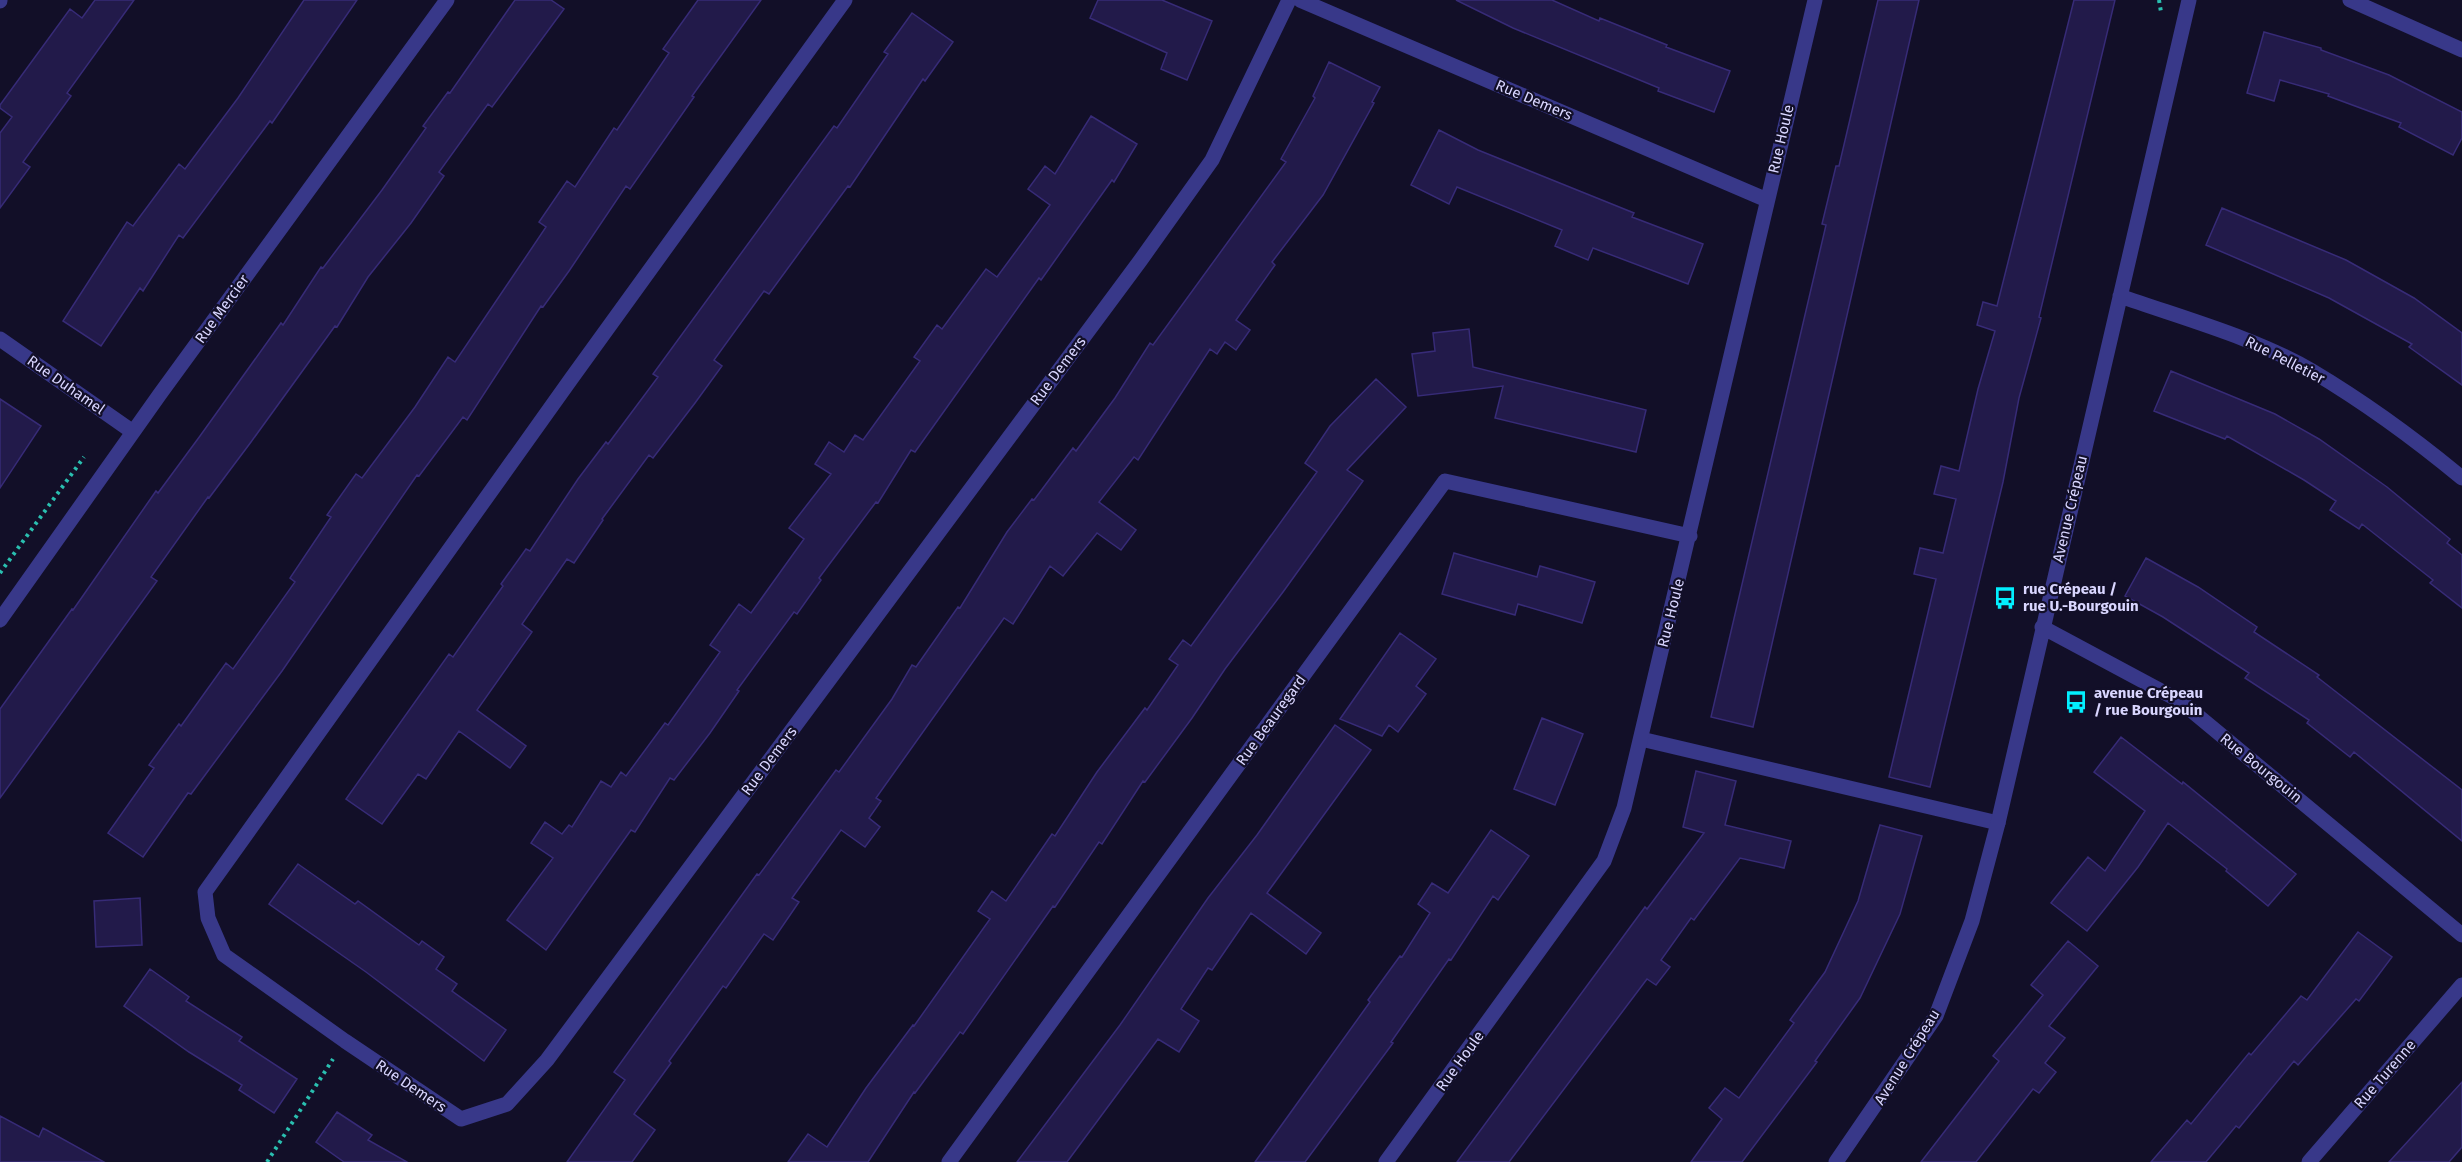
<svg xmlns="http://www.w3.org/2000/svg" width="2462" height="1162" font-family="'Fira Sans',sans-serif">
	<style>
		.building { fill: #221a4a; stroke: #372b77; stroke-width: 1.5 }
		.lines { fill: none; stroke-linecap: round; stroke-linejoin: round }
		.path { stroke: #2abfb0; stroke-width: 4; stroke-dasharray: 3 4.5; stroke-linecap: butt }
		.service { stroke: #383889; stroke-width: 15 }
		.minor { stroke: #383889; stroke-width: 15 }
		.labels { text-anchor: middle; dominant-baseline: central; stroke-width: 4.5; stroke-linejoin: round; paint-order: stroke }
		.street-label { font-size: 15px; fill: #d9d6ff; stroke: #120f28 }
		.poi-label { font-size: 15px; font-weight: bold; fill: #d9d6ff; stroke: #120f28; text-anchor: start }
	</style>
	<rect width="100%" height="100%" fill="#120f28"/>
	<!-- building -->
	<path class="building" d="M 95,0 L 134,0 L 67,93 L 71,96 L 23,162 L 30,167 L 0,208 L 0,133 L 12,117 L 0,108 L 0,105 L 70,9 L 82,18 Z
		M 304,0 L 357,0 L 272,123 L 270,121 L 183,238 L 179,235 L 143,291 L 140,288 L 101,346 L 63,321 L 127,222 L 133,226 L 179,164 L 185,169 L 238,98 Z
		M 515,0 L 551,0 L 564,9 L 492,107 L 488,104 L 439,172 L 444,176 L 411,223 L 368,277 L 337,327 L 335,326 L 251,442 L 209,498 L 208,497 L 151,577 L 157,581 L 0,798 L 0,709 L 72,609 L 73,610 L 156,491 L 158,493 L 200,436 L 281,323 L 283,325 L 321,267 L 323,268 L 382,190 L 426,128 L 423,126 L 448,92 L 450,93 Z
		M 698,0 L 761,0 L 692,96 L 694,97 L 630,189 L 626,186 L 569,271 L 543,307 L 541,306 L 467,420 L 463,417 L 419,476 L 417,475 L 282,671 L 191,794 L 188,793 L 143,857 L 108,833 L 154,768 L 149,765 L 179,724 L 181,726 L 226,663 L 233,669 L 295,582 L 290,578 L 331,517 L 327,515 L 356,474 L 362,478 L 415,407 L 448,357 L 455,362 L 546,227 L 539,222 L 567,181 L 575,187 L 614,128 L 617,130 L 669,53 L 663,49 Z
		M 1098,0 L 1162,0 L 1212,21 L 1187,80 L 1161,69 L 1167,53 L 1090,18 Z
		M 1456,0 L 1552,0 L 1599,21 L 1600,18 L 1667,45 L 1666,47 L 1730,71 L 1714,112 L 1658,91 L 1659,88 L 1513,28 Z
		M 1878,0 L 1919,0 L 1753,727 L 1711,717 L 1826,225 L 1822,224 L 1836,166 L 1839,166 Z
		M 2074,0 L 2115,0 L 2039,317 L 2041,318 L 2019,398 L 2003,482 L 1930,787 L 1889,777 L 1936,579 L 1914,574 L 1920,548 L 1943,553 L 1956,499 L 1934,494 L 1941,466 L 1959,471 L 1978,389 L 1995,331 L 1977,325 L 1983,302 L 1997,306 Z
		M 912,13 L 953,42 L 925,81 L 923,79 L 850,187 L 848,186 L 769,294 L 764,291 L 714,360 L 722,366 L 695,403 L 653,458 L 649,455 L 602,519 L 603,520 L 574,563 L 567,559 L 522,624 L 532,632 L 477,710 L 526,746 L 510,768 L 459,731 L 426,779 L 418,774 L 382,824 L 346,799 L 449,654 L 453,657 L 503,586 L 501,584 L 526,549 L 530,551 L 578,479 L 606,442 L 608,444 L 658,377 L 653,374 L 834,126 L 837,128 L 888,54 L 884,52 Z
		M 2264,32 L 2321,48 L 2321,50 L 2389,75 L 2462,112 L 2462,138 L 2453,155 L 2399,127 L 2401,123 L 2328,96 L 2329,94 L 2280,80 L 2274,101 L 2247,93 Z
		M 1329,62 L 1380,87 L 1372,102 L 1374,103 L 1323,195 L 1272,262 L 1275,265 L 1236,320 L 1250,330 L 1236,350 L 1225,342 L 1217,354 L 1210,349 L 1138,460 L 1134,457 L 1099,502 L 1136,530 L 1121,550 L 1097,533 L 1063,576 L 1050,566 L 1013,624 L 1004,618 L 876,798 L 881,801 L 869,818 L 880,827 L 865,847 L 841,830 L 792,898 L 799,902 L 773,940 L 764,934 L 726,988 L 723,986 L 669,1061 L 671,1063 L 634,1114 L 655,1130 L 632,1162 L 567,1162 L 625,1080 L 614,1072 L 757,874 L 759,875 L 836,770 L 839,772 L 892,699 L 912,665 L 916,667 L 958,607 L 960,608 L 1007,532 L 1032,499 L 1034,500 L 1073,448 L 1076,451 L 1115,398 L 1150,343 L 1153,345 L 1286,162 L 1281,159 L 1315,98 L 1313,96 Z
		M 1091,116 L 1137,144 L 1114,182 L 1112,180 L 1041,280 L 1039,278 L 915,452 L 911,450 L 878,503 L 876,502 L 819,578 L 821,580 L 797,614 L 794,612 L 737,690 L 739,691 L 710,733 L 674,780 L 670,778 L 635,832 L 631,830 L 546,950 L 507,920 L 553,858 L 531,843 L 545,822 L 562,834 L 569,825 L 572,827 L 601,781 L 611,787 L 621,772 L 626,776 L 665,723 L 668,725 L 720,652 L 710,645 L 739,604 L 751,613 L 804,539 L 789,528 L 831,474 L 815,464 L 829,442 L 844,452 L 855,435 L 863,440 L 920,361 L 914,357 L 937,325 L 942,329 L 986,269 L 997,277 L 1050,205 L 1028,189 L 1045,166 L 1055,174 Z
		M 1439,130 L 1478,150 L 1634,213 L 1632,217 L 1703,244 L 1688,284 L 1593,248 L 1588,260 L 1555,246 L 1562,230 L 1457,187 L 1449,204 L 1411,185 Z
		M 2222,208 L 2346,260 L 2414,298 L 2462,333 L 2462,385 L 2409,347 L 2412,344 L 2329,298 L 2206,245 Z
		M 1469,329 L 1473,367 L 1646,410 L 1636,452 L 1495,418 L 1503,386 L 1418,396 L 1412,354 L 1435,351 L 1433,333 Z
		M 2171,371 L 2275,414 L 2319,439 L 2387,487 L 2450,539 L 2447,543 L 2462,555 L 2462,608 L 2430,583 L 2433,580 L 2362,524 L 2359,529 L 2330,510 L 2336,501 L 2304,480 L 2227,436 L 2225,439 L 2154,411 Z
		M 1376,379 L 1406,407 L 1347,470 L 1363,481 L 1283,592 L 1225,669 L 1192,718 L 1145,782 L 1143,781 L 1102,844 L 1099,842 L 1055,907 L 1053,906 L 963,1034 L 960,1032 L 915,1093 L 914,1092 L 868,1162 L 788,1162 L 808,1134 L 827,1147 L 866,1088 L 913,1025 L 914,1026 L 990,919 L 978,911 L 992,891 L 1006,901 L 1052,834 L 1055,836 L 1097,772 L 1145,708 L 1147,710 L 1178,665 L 1169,659 L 1183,640 L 1191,646 L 1317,472 L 1305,463 L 1330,426 Z
		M 0,399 L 41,426 L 0,488 Z
		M 1454,553 L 1537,577 L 1540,566 L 1595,582 L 1582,623 L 1518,604 L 1515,615 L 1442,594 Z
		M 2146,558 L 2198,587 L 2257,627 L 2254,632 L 2319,675 L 2317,677 L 2462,790 L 2462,841 L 2354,752 L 2350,757 L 2307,723 L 2309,720 L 2245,678 L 2249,673 L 2163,617 L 2125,596 Z
		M 1400,633 L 1436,659 L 1416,686 L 1426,694 L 1398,732 L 1389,725 L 1382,736 L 1340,719 Z
		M 1542,718 L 1583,734 L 1555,805 L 1514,789 Z
		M 1335,725 L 1371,750 L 1267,893 L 1321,933 L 1306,954 L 1251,913 L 1212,970 L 1208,968 L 1181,1009 L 1199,1021 L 1179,1052 L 1158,1039 L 1067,1162 L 1017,1162 L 1120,1025 L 1208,898 L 1257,835 Z
		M 2121,737 L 2182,784 L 2183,782 L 2296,874 L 2268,906 L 2226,871 L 2227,869 L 2168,823 L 2138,867 L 2087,931 L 2051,903 L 2088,857 L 2105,871 L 2145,811 L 2094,772 Z
		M 1696,771 L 1736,781 L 1725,825 L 1791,841 L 1784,868 L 1740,858 L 1694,920 L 1691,918 L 1661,960 L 1670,967 L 1656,985 L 1647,979 L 1509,1162 L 1457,1162 L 1645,907 L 1647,909 L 1704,833 L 1683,827 Z
		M 1880,825 L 1922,836 L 1900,914 L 1860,998 L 1815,1061 L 1817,1062 L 1742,1162 L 1691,1162 L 1722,1119 L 1709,1108 L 1725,1088 L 1739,1098 L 1794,1023 L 1790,1020 L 1825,972 L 1858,901 Z
		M 1491,830 L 1529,856 L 1498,900 L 1493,896 L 1451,960 L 1449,959 L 1391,1042 L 1393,1043 L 1305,1162 L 1255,1162 L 1370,1002 L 1368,1000 L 1400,956 L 1402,957 L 1430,913 L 1418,904 L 1432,883 L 1448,893 Z
		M 298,864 L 355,904 L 358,901 L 419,945 L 422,941 L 444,957 L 436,969 L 457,984 L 452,991 L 506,1030 L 484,1061 L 366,972 L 269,904 Z
		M 140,898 L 142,945 L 96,947 L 94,901 Z
		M 2358,932 L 2392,957 L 2359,1001 L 2356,999 L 2298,1065 L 2294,1061 L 2239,1128 L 2236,1126 L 2206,1162 L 2151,1162 L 2187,1120 L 2191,1124 L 2249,1053 L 2251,1055 L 2301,996 L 2307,1000 Z
		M 2068,941 L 2098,966 L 2049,1026 L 2065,1038 L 2045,1063 L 2056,1072 L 2039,1093 L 2033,1089 L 1976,1162 L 1921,1162 L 1999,1061 L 1993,1056 L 2043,995 L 2031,985 Z
		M 150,969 L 189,997 L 186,1001 L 242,1037 L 239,1041 L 297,1079 L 274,1113 L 239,1090 L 242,1085 L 189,1052 L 124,1006 Z
		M 2462,1082 L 2462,1147 L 2449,1162 L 2389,1162 Z
		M 337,1112 L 372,1135 L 368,1140 L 407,1162 L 344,1162 L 316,1142 Z
		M 0,1116 L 39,1137 L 43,1128 L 104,1162 L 0,1162 Z"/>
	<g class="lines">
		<!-- path -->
		<path class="path" d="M 2159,0 L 2161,12
			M 0,573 L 84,457
			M 267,1162 L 333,1059"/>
		<!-- service -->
		<path class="service" d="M 1641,739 L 1998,823"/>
		<!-- minor -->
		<path class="minor" d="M 845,0 L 571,379 L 205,892 L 208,918 L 224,955 L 345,1041 L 461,1119 L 507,1104 L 547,1060 L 1140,261 L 1212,160 L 1289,0
			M 1300,0 L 1767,200
			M 2350,0 L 2462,50
			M 0,1 L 0,0
			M 2120,296 C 2182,318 2256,338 2312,371 C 2364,402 2415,439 2462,478
			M 0,339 L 133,432
			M 0,620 L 160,394 L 447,0
			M 2042,627 L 2180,701 L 2462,935
			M 949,1162 L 1445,481 L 1690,536
			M 1386,1162 L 1604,861 L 1624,808 L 1815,0
			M 1836,1162 L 1936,1016 L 1972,921 L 1998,823 L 2189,0
			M 2309,1162 L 2462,985"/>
	</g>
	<!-- icons -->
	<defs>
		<g id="bus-bare" transform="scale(1.8)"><path d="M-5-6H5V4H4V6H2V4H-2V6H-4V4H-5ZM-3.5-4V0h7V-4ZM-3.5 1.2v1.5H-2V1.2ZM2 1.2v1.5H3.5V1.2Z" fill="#02efff" stroke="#120f28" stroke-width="2.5" paint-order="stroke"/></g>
	</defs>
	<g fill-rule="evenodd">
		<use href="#bus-bare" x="2005" y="598"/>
		<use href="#bus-bare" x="2076" y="702"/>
	</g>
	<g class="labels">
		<!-- street labels -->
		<g class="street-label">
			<text transform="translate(1534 100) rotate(23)">Rue Demers</text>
			<text transform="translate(1781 139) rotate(-77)">Rue Houle</text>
			<text transform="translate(222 309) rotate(-54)">Rue Mercier</text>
			<text transform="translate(2285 360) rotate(27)">Rue Pelletier</text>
			<text transform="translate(1058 371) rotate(-53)">Rue Demers</text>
			<text transform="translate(66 385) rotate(35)">Rue Duhamel</text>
			<text transform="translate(2070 509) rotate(-77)">Avenue Crépeau</text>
			<text transform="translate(1671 613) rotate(-76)">Rue Houle</text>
			<text transform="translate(1271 720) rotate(-54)">Rue Beauregard</text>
			<text transform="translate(769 761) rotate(-53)">Rue Demers</text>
			<text transform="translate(2261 768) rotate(39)">Rue Bourgouin</text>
			<text transform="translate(1907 1057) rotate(-58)">Avenue Crépeau</text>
			<text transform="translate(1460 1061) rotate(-54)">Rue Houle</text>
			<text transform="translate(2385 1074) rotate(-49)">Rue Turenne</text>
			<text transform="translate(411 1086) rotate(34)">Rue Demers</text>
		</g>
		<!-- poi labels -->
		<g class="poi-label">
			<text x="2023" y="589">rue Crépeau /<tspan x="2023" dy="17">rue U.-Bourgouin</tspan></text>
			<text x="2094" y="693">avenue Crépeau<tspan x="2094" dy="17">/ rue Bourgouin</tspan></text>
		</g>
	</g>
</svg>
